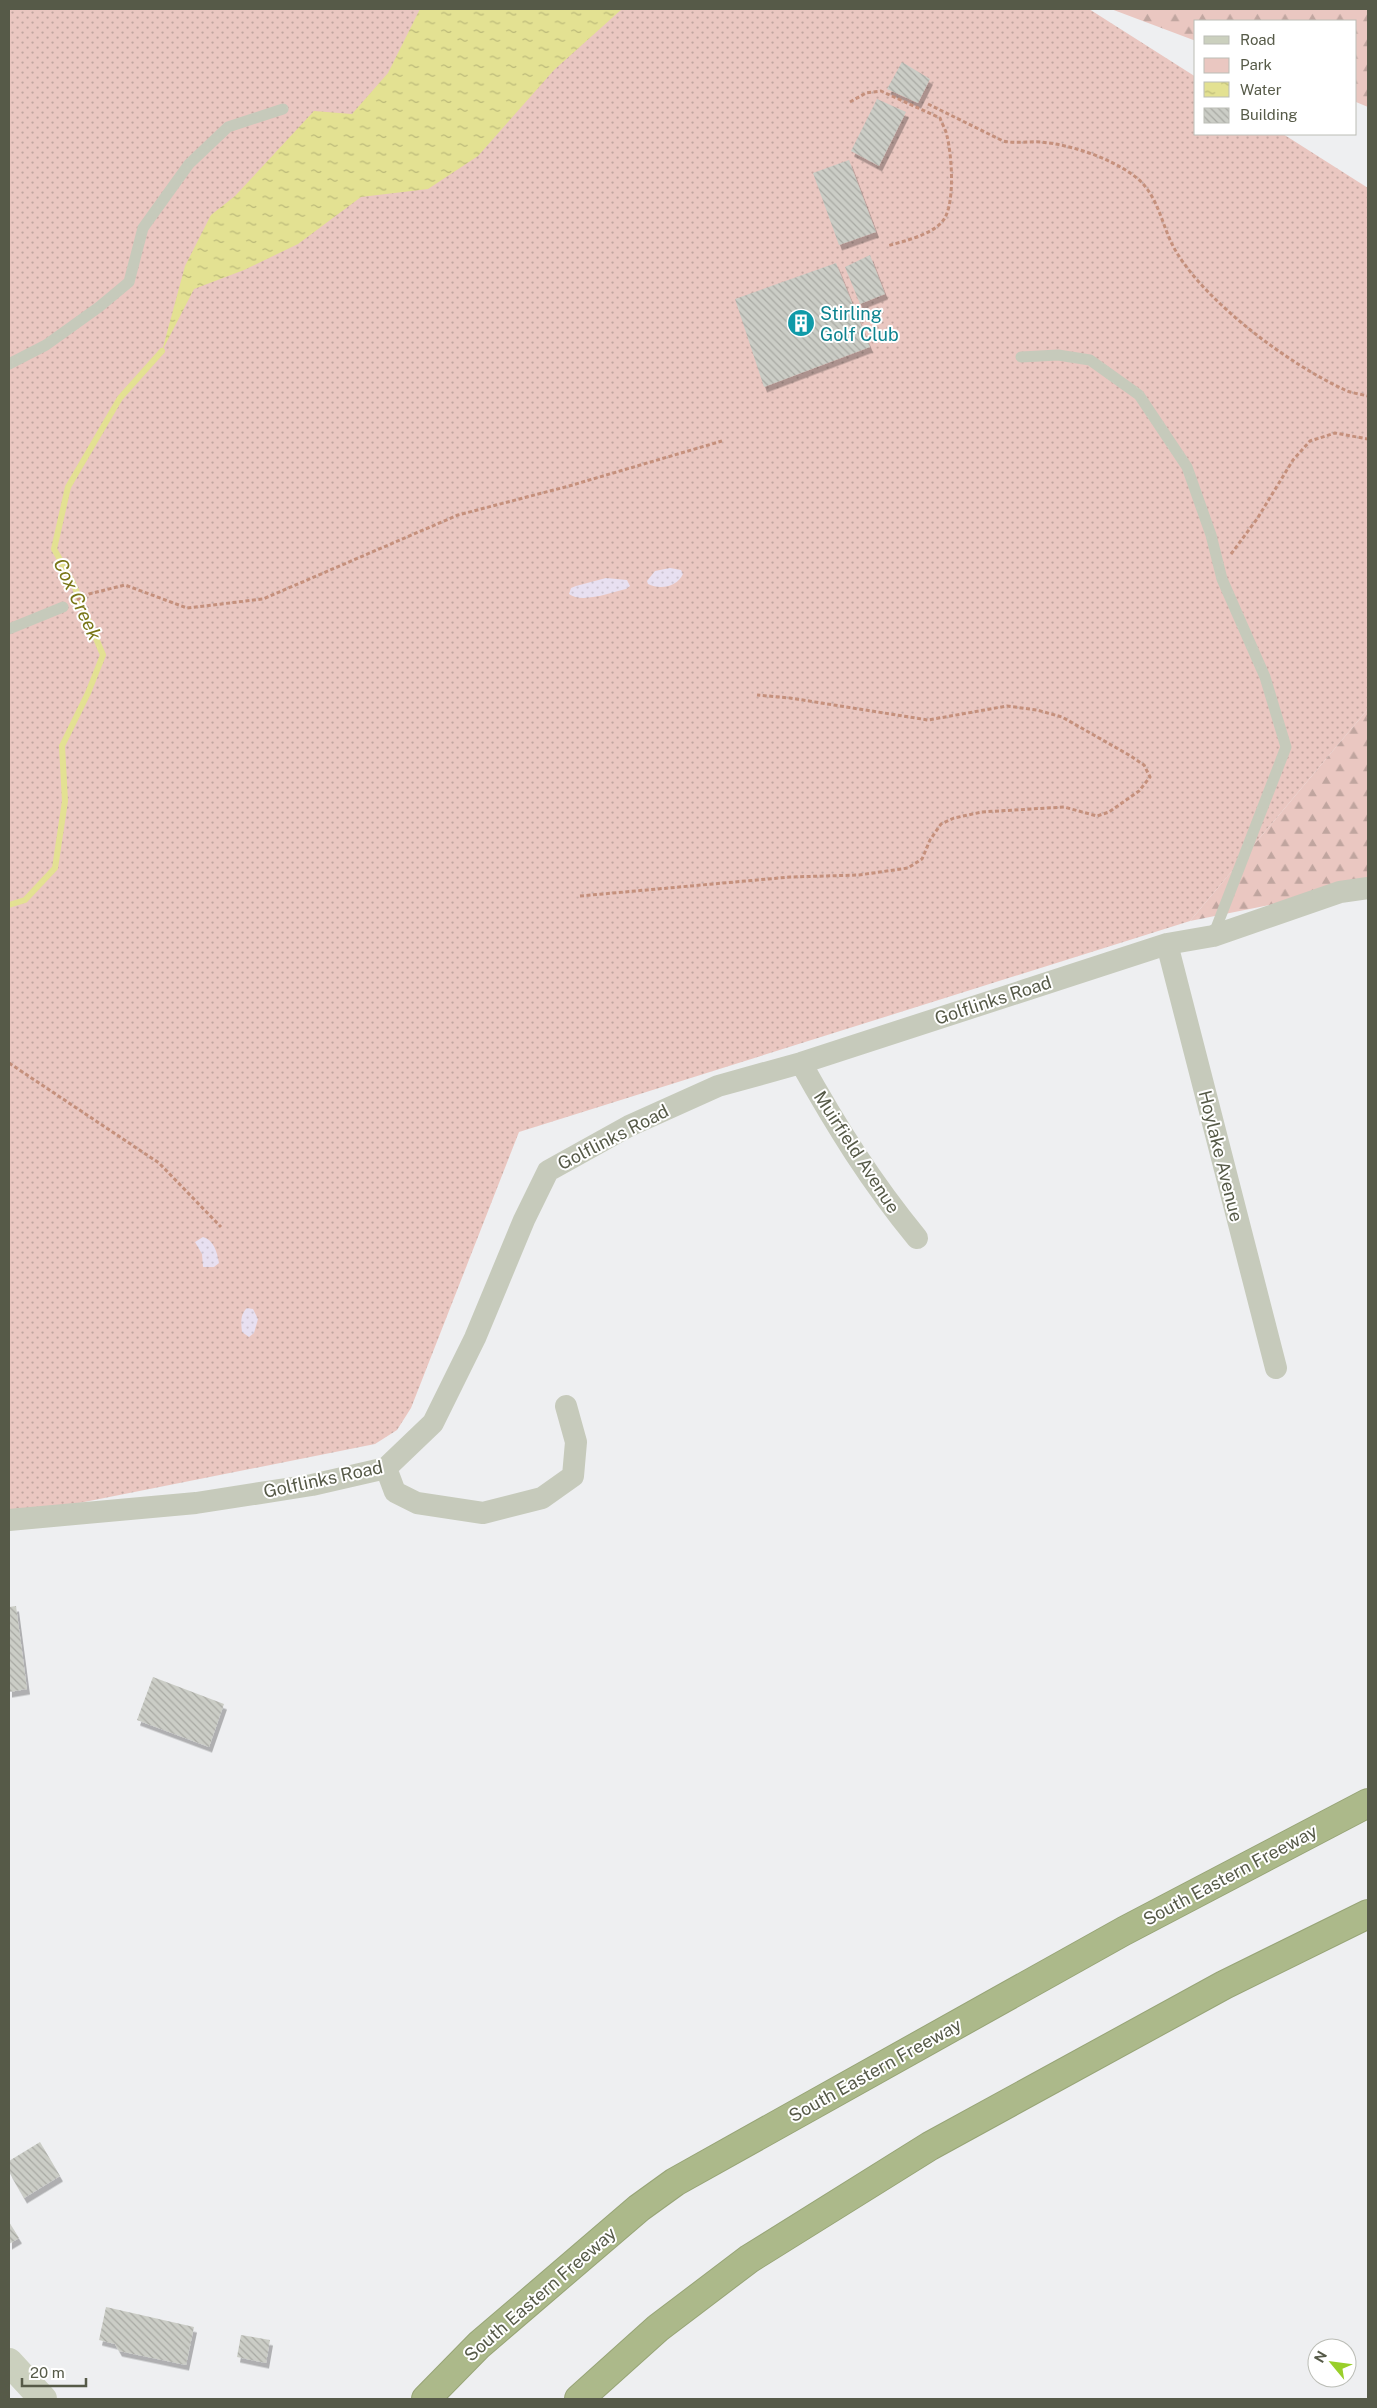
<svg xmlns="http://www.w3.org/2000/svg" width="1377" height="2408" font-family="'Public Sans',sans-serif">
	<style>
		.green { fill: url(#green-dots) }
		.forest { fill: url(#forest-firs) }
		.sand { fill: url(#sand-dots) }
		.water { fill: url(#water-ripples) }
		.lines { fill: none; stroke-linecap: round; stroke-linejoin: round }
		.stream { stroke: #e3e192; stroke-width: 6 }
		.building { fill: url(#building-back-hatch); filter: url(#shadow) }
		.highway-casing { stroke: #97a476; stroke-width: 30 }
		.path { stroke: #c5907c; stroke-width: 3; stroke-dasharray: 4 2.5; stroke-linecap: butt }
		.lane { stroke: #c6cabb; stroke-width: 11 }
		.street { stroke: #c6cabb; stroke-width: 22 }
		.secondary { stroke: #cbd0be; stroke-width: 28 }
		.highway { stroke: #acb98a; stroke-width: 28 }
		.labels { text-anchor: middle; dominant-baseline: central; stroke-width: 4; stroke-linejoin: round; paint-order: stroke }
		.culture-label { font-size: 18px; fill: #0d838f; stroke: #fff; text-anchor: start }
		.street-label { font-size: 18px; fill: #565a48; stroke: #fff }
		.water-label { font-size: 19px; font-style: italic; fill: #797617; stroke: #fff }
	</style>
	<defs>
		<pattern id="green-dots" width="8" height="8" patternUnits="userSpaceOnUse" patternTransform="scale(1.25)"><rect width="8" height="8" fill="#eac7c1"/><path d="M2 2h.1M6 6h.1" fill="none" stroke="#c0a59f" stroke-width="1.8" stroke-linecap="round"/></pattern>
		<pattern id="forest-firs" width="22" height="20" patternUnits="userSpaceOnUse" patternTransform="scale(1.25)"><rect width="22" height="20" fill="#eac7c1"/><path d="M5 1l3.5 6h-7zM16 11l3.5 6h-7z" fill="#c0a59f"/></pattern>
		<pattern id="sand-dots" width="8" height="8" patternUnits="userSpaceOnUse" patternTransform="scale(1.25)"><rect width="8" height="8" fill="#e8e0f1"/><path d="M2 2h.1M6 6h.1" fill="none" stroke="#c9c2d0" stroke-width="1.8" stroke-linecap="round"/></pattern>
		<pattern id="water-ripples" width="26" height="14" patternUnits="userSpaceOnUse" patternTransform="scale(1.25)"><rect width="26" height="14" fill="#e3e192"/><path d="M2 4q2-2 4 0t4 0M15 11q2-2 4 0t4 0" fill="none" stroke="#bbb979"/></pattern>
		<pattern id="building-back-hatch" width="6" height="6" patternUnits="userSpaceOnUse" patternTransform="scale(1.25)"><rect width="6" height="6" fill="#cbcdc6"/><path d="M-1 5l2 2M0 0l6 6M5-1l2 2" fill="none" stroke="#a8a9a3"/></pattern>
		<filter id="shadow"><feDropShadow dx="3" dy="5.5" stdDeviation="0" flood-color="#0004"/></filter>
	</defs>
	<rect width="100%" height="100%" fill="#eeeff1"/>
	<!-- green -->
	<path class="green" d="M 9,9 L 1089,9 L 1196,77 L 1196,134 L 1283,134 L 1368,188 L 1368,709 L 1190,921 L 519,1132 L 411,1408 L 397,1430 L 375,1444 L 9,1517 Z"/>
	<!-- forest -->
	<path class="forest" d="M 1111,9 L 1368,9 L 1368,107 L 1356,102 L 1356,21 L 1196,21 L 1196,41 Z
		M 1368,709 L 1368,885 L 1190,921 Z"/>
	<!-- sand -->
	<path class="sand" d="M 670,568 L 681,570 L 683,574 C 677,587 660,590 648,584 L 647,581 L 655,571 Z
		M 606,578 L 627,580 L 630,586 L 626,589 C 612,592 582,604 569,594 L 571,588 L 576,586 Z
		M 203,1237 C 214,1240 217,1252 219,1263 L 214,1267 L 203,1267 L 202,1254 L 195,1242 Z
		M 247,1308 L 253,1309 L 258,1319 L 254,1333 L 249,1337 L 242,1332 C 241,1324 240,1314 247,1308 Z"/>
	<!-- water -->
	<path class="water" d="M 420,9 L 622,9 L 554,70 L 478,156 L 428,189 L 361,197 L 298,244 L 244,270 L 194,289 L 162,351 L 185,266 L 211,215 L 235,196 L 314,111 L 352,114 L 388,73 Z"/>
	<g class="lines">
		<!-- stream -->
		<path class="stream" d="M 9,905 L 25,900 L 55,868 L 65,801 L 62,746 L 88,693 L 103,655 L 72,581 L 54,549 L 68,487 L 120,398 L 162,351"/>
	</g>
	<!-- building -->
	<path class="building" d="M 902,62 L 930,79 L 918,103 L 887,89 Z
		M 877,99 L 906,112 L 879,166 L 851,151 Z
		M 849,160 L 876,232 L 839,245 L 813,173 Z
		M 870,255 L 885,294 L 860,304 L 845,267 Z
		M 836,263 L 870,347 L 764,387 L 735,299 Z
		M 16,1606 L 27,1689 L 9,1692 L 9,1607 Z
		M 153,1677 L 224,1704 L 209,1747 L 137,1720 Z
		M 40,2142 L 60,2176 L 24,2198 L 9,2172 L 9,2161 Z
		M 9,2222 L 19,2238 L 9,2244 Z
		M 106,2307 L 194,2327 L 186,2365 L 119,2351 L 115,2344 L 99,2340 Z
		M 241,2335 L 270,2340 L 266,2363 L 237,2357 Z"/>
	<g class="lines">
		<!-- highway casing -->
		<g class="highway-casing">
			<path id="highway" d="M 426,2399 L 479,2345 L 639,2208 L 675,2182 L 1124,1931 L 1368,1803
				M 579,2399 L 658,2328 L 749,2259 L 930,2146 L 1224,1985 L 1368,1914"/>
		</g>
		<!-- path -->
		<path class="path" d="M 850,102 L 866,93 L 881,91 L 940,118 C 942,124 946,130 947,136 C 952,156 956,209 941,223 C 928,236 904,241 887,246
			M 928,104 L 1003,141 C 1016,144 1028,141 1041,142 C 1071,145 1108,157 1133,175 C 1160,194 1161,228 1177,253 C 1208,304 1289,364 1343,389 C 1350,393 1360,394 1368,396
			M 1231,554 L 1257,519 L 1293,460 L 1310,441 L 1335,433 L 1368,439
			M 77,600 L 89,594 L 125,585 L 187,608 L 263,599 L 458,515 L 569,486 L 722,441
			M 580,896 L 790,877 L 859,875 L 908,868 L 922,859 L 930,840 L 941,824 L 954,818 L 982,812 L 1064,807 L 1097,816 L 1109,812 L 1139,791 L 1150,777 L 1144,765 L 1129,755 L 1062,717 L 1037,710 L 1007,706 L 928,720 L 790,698 L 757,695
			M 9,1063 L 159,1163 L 221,1227"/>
		<!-- lane -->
		<path class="lane" d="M 1021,357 L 1058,355 L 1090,360 L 1139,395 L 1187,467 L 1211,535 L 1222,579 L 1265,677 L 1286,747 L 1213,936
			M 9,364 L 46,345 L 99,307 L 129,282 L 143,228 L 189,164 L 228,127 L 283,109
			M 9,629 L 63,607"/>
		<!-- street -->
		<path class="street" d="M 1167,944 L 1276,1368
			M 801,1063 C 836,1126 871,1182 917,1238
			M 386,1468 L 395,1492 L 417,1503 L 483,1513 L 542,1498 L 573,1476 L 576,1442 L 566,1406
			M 9,1520 L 196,1503 L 312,1485 L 386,1468 L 433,1423 L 475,1338 L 524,1220 L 548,1171 L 629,1126 L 718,1086 L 801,1063 L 1167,944 L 1213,936 L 1340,892 L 1368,888"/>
		<!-- secondary -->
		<path class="secondary" d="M 9,2362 L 43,2399"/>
		<!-- highway -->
		<use href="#highway" class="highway"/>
	</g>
	<!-- icons -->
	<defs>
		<g id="building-disc" transform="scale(1.4375)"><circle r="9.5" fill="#0f9aa8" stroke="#fff"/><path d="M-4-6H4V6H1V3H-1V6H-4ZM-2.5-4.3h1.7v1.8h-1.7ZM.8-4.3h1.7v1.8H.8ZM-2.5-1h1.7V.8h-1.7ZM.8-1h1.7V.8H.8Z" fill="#fff"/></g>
	</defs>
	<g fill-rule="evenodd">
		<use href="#building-disc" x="801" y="323"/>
	</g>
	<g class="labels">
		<!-- culture labels -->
		<g class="culture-label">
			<text x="820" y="313">Stirling<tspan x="820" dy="21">Golf Club</tspan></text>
		</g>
		<!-- street labels -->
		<g class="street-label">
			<text transform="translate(993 1000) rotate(-18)">Golflinks Road</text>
			<text transform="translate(613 1137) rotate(-27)">Golflinks Road</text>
			<text transform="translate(857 1152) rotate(57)">Muirfield Avenue</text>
			<text transform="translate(1221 1156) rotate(76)">Hoylake Avenue</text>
			<text transform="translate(323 1479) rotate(-12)">Golflinks Road</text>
			<text transform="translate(1230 1875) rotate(-28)">South Eastern Freeway</text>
			<text transform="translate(875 2070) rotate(-29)">South Eastern Freeway</text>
			<text transform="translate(540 2294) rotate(-41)">South Eastern Freeway</text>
		</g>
		<!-- water labels -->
		<g class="water-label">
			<text transform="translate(78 599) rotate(65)">Cox Creek</text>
		</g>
	</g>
	<!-- border -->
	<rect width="1377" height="2408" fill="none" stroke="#565a48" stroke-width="20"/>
	<!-- legend -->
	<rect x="1194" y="20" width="162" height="115" fill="#ffffff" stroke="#bbbdb6"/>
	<rect x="1204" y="36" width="25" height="8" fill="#cbd0be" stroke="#bbbdb6"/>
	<text x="1240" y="45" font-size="15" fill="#565a48">Road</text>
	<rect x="1204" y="58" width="25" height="15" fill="#eac7c1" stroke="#bbbdb6"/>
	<text x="1240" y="70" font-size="15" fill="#565a48">Park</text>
	<rect x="1204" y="82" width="25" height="15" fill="url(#water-ripples)" stroke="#bbbdb6"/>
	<text x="1240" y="95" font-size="15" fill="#565a48">Water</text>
	<rect x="1204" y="108" width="25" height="15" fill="url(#building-back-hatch)" stroke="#bbbdb6"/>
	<text x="1240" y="120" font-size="15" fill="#565a48">Building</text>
	<!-- north arrow -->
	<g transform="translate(1332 2363) rotate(299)"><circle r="24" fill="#ffffff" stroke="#bbbdb6"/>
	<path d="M0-4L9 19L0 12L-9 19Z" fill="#99cf2a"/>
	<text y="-8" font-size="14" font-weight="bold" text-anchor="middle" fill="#565a48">N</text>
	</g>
	<!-- scale -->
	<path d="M22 2378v8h64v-8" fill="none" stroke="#565a48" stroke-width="2.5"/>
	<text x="30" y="2378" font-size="15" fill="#565a48" stroke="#ffffff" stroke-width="4" paint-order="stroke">20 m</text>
</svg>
